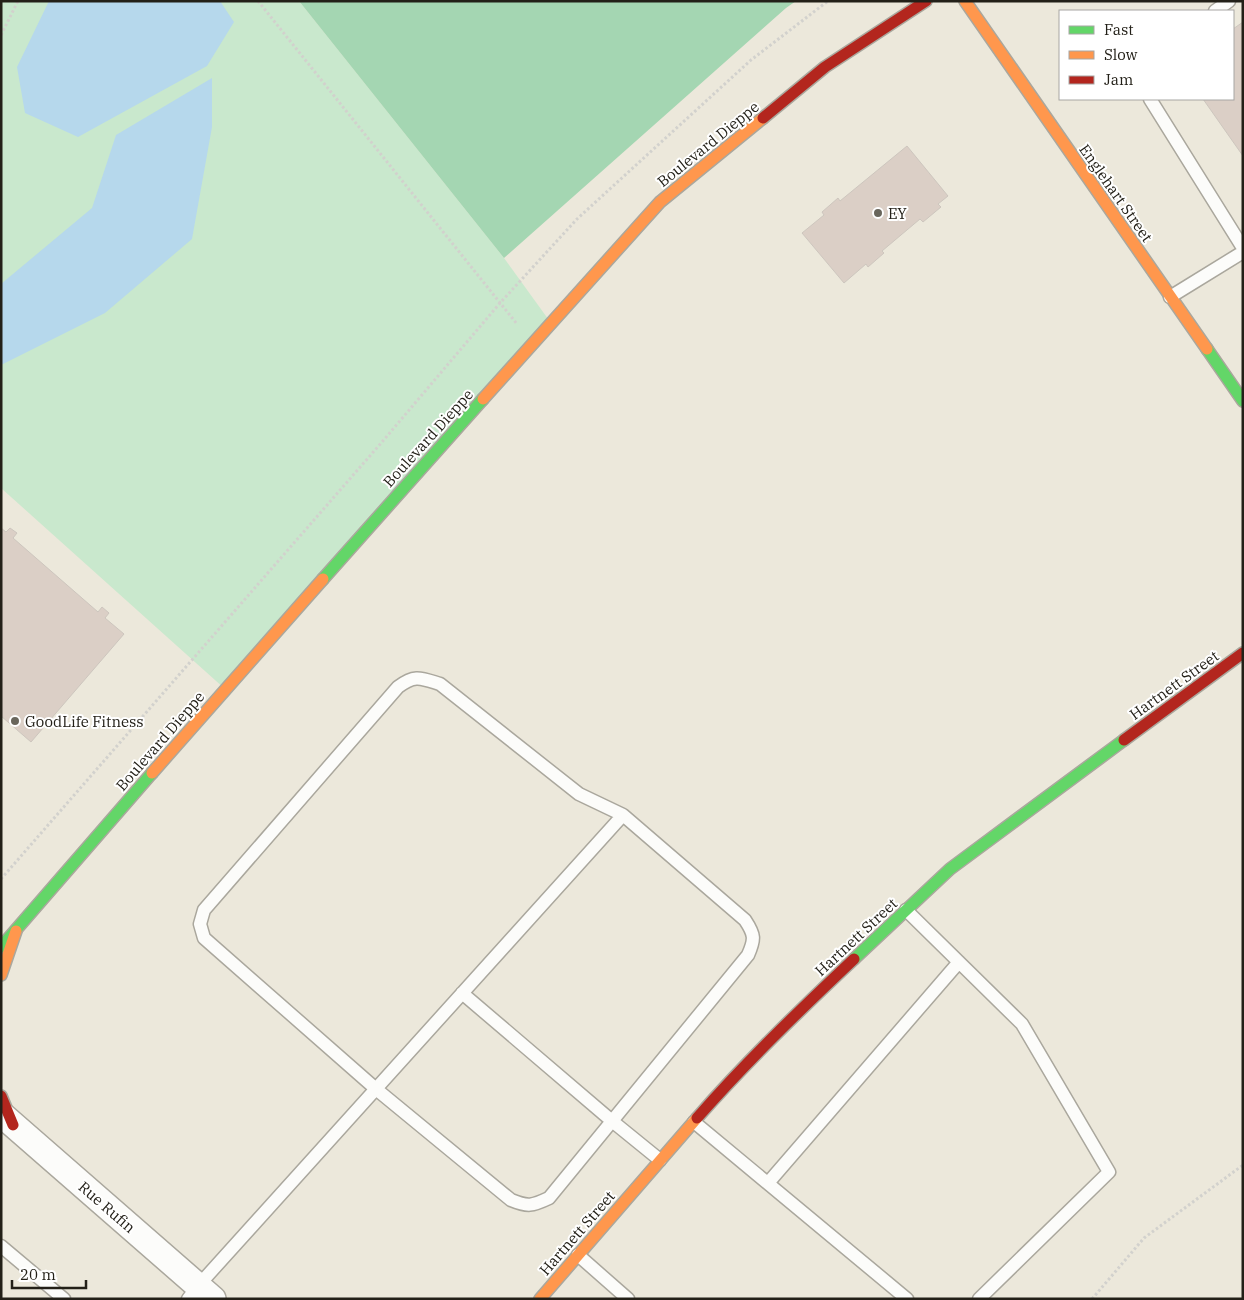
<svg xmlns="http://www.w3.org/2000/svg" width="1244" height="1300" font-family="'IBM Plex Serif',serif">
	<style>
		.green { fill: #c9e8cd }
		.forest { fill: #a4d6b2 }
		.water { fill: #b6d8ec }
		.building { fill: #dbcfc6; stroke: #cdc6be }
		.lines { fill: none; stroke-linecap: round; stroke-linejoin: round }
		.lane-casing { stroke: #aaa79d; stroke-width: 15 }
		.street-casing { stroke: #aaa79d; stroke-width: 28 }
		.fast-casing { stroke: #aaa79d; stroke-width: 14 }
		.slow-casing { stroke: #aaa79d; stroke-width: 14 }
		.jam-casing { stroke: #aaa79d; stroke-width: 14 }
		.path { stroke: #d2d1cd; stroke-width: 3; stroke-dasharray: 2.5 2.5; stroke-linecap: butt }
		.lane { stroke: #fcfcfa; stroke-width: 12 }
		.street { stroke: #fcfcfa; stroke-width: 25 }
		.fast { stroke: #63d668; stroke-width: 11 }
		.slow { stroke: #ff974d; stroke-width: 11 }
		.jam { stroke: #b3261e; stroke-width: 11 }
		.poi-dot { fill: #69665c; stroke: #fff; stroke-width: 2 }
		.labels { text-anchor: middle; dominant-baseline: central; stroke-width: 4; stroke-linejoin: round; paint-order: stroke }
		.street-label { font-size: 15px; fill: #232018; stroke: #fff }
		.poi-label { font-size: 15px; fill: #232018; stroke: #fff; text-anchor: start }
	</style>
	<rect width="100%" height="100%" fill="#ece8db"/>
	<!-- green -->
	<path class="green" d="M 1,1 L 299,1 L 504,258 L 551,323 L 225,689 L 1,488 Z"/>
	<!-- forest -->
	<path class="forest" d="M 299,1 L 796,1 L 786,8 L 504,258 Z"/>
	<!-- water -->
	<path class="water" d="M 49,1 L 220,1 L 234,22 L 207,66 L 78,137 L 25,113 L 17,67 Z
		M 212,78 L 212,127 L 192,239 L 105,313 L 1,365 L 1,284 L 92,208 L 116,135 Z"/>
	<!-- building -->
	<path class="building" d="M 1243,22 L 1243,156 L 1203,99 L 1233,99 L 1233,29 Z
		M 907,146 L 948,196 L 938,204 L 941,207 L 923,222 L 920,219 L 882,251 L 884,253 L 868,267 L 866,264 L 844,283 L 802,233 L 824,215 L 822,212 L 838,198 L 840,201 Z
		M 1,528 L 6,532 L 10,528 L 17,533 L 13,538 L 98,612 L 102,607 L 109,613 L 105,618 L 124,634 L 31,742 L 1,716 Z"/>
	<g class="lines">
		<!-- lane casing -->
		<g class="lane-casing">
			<path id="lane" d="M 1215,11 L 1229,1
				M 1150,99 L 1243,248
				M 1170,297 L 1243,252
				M 906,910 L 1022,1024 L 1109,1172 L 979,1299
				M 462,993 L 612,1121 L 660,1160
				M 694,1122 L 907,1299
				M 768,1183 L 959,962
				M 1,1246 L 64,1299
				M 578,1255 L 628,1299
				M 188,1299 L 198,1286 C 340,1129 481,972 623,815 L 745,920 C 755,935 755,939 748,955 L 549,1198 C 532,1206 528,1207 511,1200 L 376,1089 L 204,938 L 200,924 L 204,910 L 398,687 C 415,674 421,678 440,684 L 579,794 L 623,815"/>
		</g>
		<!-- street casing -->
		<g class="street-casing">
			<path id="street" d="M 1,1114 L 213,1299"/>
		</g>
		<!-- fast casing -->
		<g class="fast-casing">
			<path id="fast" d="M 1207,349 L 1243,401
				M 323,579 L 483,399
				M 1,947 L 152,773
				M 854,959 L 950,869 L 1124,740"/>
		</g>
		<!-- slow casing -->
		<g class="slow-casing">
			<path id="slow" d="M 965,1 L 1207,349
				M 483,399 L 660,202 L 763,118
				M 152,773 L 323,579
				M 1,975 L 16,931
				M 540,1299 L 697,1118"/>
		</g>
		<!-- jam casing -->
		<g class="jam-casing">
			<path id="jam" d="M 763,118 L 825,67 L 926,1
				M 1124,740 L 1243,653
				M 1,1096 L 13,1125
				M 697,1118 C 746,1062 800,1010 854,959"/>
		</g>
		<!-- path -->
		<path class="path" d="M 258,1 L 517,324
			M 1,35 L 18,1
			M 1,879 L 382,442 L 500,303 L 577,219 L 751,60 L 828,1
			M 1092,1299 L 1144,1238 L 1243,1165"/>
		<!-- lane -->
		<use href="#lane" class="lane"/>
		<!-- street -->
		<use href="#street" class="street"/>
		<!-- fast -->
		<use href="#fast" class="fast"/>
		<!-- slow -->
		<use href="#slow" class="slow"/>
		<!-- jam -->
		<use href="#jam" class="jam"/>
	</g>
	<!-- markers -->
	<g class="poi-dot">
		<circle cx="878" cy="213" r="5"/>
		<circle cx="15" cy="721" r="5"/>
	</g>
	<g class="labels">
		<!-- street labels -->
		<g class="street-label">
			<text transform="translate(708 144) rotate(-39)">Boulevard Dieppe</text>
			<text transform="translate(1116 193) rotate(55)">Englehart Street</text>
			<text transform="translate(428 438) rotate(-48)">Boulevard Dieppe</text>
			<text transform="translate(1174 685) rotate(-36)">Hartnett Street</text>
			<text transform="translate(160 741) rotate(-49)">Boulevard Dieppe</text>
			<text transform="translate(856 937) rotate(-43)">Hartnett Street</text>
			<text transform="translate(107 1207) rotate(41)">Rue Rufin</text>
			<text transform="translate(577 1233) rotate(-49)">Hartnett Street</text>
		</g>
		<!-- poi labels -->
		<g class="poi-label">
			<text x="888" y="213">EY</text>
			<text x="25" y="721">GoodLife Fitness</text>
		</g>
	</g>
	<!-- border -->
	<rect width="1244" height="1300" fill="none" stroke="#232018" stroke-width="5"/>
	<!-- legend -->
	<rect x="1059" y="10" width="175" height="90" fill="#ffffff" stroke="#a7a6a3"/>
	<rect x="1069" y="26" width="25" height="8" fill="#63d668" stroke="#a7a6a3"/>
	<text x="1104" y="35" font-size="15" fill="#232018">Fast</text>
	<rect x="1069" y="51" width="25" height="8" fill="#ff974d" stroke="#a7a6a3"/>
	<text x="1104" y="60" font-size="15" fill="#232018">Slow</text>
	<rect x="1069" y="76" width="25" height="8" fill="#b3261e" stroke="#a7a6a3"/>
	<text x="1104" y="85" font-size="15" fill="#232018">Jam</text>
	<!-- scale -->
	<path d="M12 1280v8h74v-8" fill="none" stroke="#232018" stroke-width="2.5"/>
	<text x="20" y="1280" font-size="15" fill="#232018" stroke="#ffffff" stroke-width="4" paint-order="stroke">20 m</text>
</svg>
